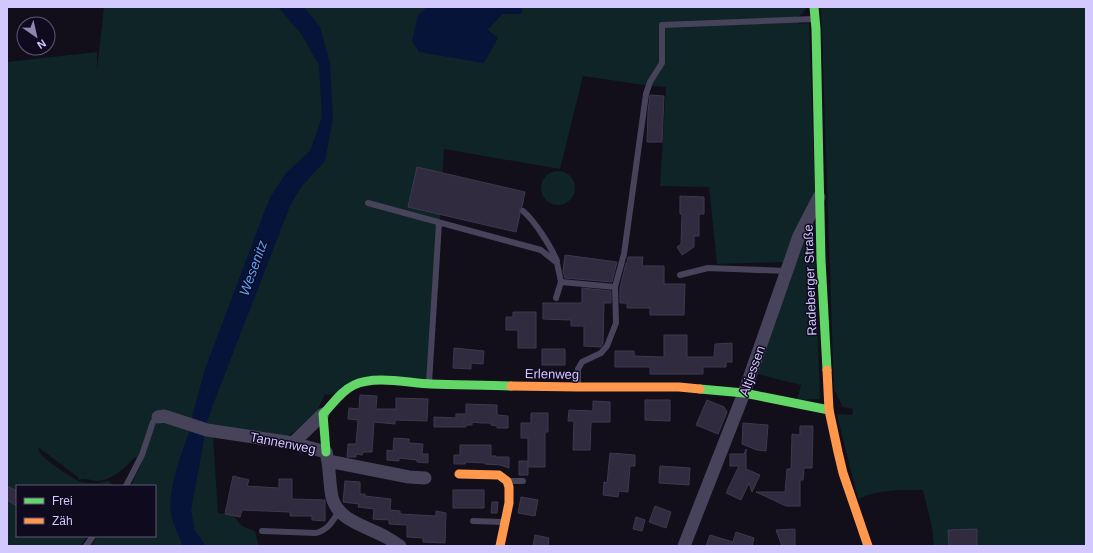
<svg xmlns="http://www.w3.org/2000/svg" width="1093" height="553" font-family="Helvetica,sans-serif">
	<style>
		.green { fill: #0e2427 }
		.water { fill: #06143a }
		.building { fill: #302b3e; stroke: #3e3850 }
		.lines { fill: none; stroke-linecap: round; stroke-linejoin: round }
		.lane { stroke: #46435b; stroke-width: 6 }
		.street { stroke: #46435b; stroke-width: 13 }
		.fast { stroke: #63d668; stroke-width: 9 }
		.slow { stroke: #ff974d; stroke-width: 9 }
		.labels { text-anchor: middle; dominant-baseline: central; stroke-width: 3; stroke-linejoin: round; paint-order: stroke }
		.street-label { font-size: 13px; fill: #d3c8ff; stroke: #100a1e }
		.water-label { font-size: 14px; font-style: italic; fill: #56a3ff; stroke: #100a1e }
	</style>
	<rect width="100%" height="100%" fill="#120e1a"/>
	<!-- green -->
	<path class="green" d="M 104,7 L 428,7 L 418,15 L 487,30 L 502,14 L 522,14 L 522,7 L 807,7 L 802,14 L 797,17 L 799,24 L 809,23 L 815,195 L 784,262 L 717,264 L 709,187 L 660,186 L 666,87 L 644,85 L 583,76 L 560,169 L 444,149 L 431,384 L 375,380 L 329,395 L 325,394 L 317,412 L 296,430 L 287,437 L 213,435 L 218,513 L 233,515 L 242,526 L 255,531 L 259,546 L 91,546 L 98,536 L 155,536 L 155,486 L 131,486 L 142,462 L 135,457 C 126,467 113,480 98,481 C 91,481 85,477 79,480 L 78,477 L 38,447 C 39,449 39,452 40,453 C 44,459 74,480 81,482 C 90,484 100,483 109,481 L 114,486 L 17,486 L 17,536 L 88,536 L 80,546 L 7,546 L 7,62 L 97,52 L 97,70 Z
		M 821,7 L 1086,7 L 1086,546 L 934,546 L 932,527 L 923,490 C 901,490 878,489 858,499 L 837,415 L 841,414 L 852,415 L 853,409 L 843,407 L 834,390 Z
		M541 188a17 17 0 1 1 34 0a17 17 0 1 1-34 0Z
		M 814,222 L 820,399 L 797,400 L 801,385 L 757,374 L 810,225 Z"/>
	<!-- water -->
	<path class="water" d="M 278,7 L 304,7 L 320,27 L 330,64 L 333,118 L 325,161 L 301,187 L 290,206 L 216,397 L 206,425 L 191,421 L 205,369 L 265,210 L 271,196 L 286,173 L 310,151 L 322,117 L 319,65 L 302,35 Z
		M 428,7 L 522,7 L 522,14 L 502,14 L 487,29 L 498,38 L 484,63 L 419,52 L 412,41 L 418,15 Z
		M 190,429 L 205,434 L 191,510 L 195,531 L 206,546 L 183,546 C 179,536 173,525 171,514 C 167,491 182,452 190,429 Z"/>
	<!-- building -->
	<path class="building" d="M 650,95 L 664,96 L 662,142 L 647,142 L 648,112 Z
		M 417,167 L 525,192 L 522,207 L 519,210 L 520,214 L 516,232 L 408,207 Z
		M 680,196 L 704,197 L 704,214 L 699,214 L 699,236 L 694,236 L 694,247 L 682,255 L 677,247 L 681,244 L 682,214 L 680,214 Z
		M 565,255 L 617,262 L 612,282 L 565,278 L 563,271 Z
		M 628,257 L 643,257 L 642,266 L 664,266 L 664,284 L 685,284 L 684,315 L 650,315 L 650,308 L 627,308 L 627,303 L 620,303 L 620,288 L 626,263 L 627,263 Z
		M 582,288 L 611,291 L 611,303 L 604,303 L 603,343 L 601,347 L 584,346 L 584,326 L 571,326 L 571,320 L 543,319 L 543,303 L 582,303 Z
		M 513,312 L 536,312 L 536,348 L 518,348 L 518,330 L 506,330 L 506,317 L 513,317 Z
		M 664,335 L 687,335 L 687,357 L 714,357 L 715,344 L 732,343 L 732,362 L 726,362 L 726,367 L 703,367 L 703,374 L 650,374 L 650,367 L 615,367 L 615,351 L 634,351 L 634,356 L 664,357 Z
		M 454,348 L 484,351 L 483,364 L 471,363 L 471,369 L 453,368 Z
		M 542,349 L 565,349 L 565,365 L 542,365 Z
		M 360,395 L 377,396 L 376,409 L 396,409 L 396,398 L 428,399 L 427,421 L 395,420 L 395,424 L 374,422 L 372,452 L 363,452 L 362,455 L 356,454 L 356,457 L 347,457 L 348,444 L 356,444 L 358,420 L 348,419 L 349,408 L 359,409 Z
		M 645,400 L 670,400 L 670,421 L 645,420 Z
		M 707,400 L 724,407 L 727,412 L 718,434 L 696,425 Z
		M 593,401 L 610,402 L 610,422 L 591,422 L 590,450 L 573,450 L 574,421 L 568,421 L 569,410 L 593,411 Z
		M 466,404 L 497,405 L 497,415 L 508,416 L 508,428 L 497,428 L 497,426 L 491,425 L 491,423 L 481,423 L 472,422 L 472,425 L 466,425 L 466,427 L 434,427 L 434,417 L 456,418 L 456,414 L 466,414 Z
		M 531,413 L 548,413 L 548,432 L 545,432 L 545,467 L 528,467 L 528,475 L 519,475 L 519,461 L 528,461 L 528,466 L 528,438 L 521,438 L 521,423 L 531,423 Z
		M 743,423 L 768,425 L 766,451 L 757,450 L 742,444 Z
		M 800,426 L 813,426 L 812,468 L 804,468 L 803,480 L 800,480 L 800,506 L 786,506 L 756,492 L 785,492 L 787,469 L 791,469 L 792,434 L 800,435 Z
		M 394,438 L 409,439 L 409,443 L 423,444 L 422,454 L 428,454 L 428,463 L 417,462 L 417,460 L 399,458 L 399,461 L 387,460 L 387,450 L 393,451 Z
		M 460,445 L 491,445 L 491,456 L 496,456 L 496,457 L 509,457 L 509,468 L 500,465 L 485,464 L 485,463 L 465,462 L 465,464 L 454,464 L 454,455 L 460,455 Z
		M 746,449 L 746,469 L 760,475 L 752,492 L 749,483 L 741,500 L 726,493 L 739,466 L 730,466 L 730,454 L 744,454 Z
		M 610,453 L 635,455 L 635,466 L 630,466 L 628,492 L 619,491 L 618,497 L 603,495 L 604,482 L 607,483 Z
		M 660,466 L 690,468 L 689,485 L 659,483 Z
		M 233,476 L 249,480 L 247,486 L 279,488 L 279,479 L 292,479 L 292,499 L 325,500 L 325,521 L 312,520 L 312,516 L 290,516 L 290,512 L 242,510 L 240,517 L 225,514 Z
		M 345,481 L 360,482 L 360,494 L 365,494 L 365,496 L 391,499 L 390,510 L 400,511 L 400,514 L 436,516 L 436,511 L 446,513 L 445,543 L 423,542 L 423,538 L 407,537 L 407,525 L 389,524 L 389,520 L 373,519 L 374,509 L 358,507 L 359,504 L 343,502 Z
		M 7,486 L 17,491 L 17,506 L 7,500 Z
		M 453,490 L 484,490 L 484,508 L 453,508 Z
		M 521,497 L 538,500 L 535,516 L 518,513 Z
		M 492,502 L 498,502 L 497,513 L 491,513 Z
		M 655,506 L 671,512 L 666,528 L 649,522 Z
		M 636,517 L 645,520 L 642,531 L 633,529 Z
		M 795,529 L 795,546 L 782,546 L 776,530 Z
		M 977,529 L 977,546 L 949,546 L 948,530 Z
		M 736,532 L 754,538 L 752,546 L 706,546 L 710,535 L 733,542 Z
		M 535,535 L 549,538 L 548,546 L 533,546 Z"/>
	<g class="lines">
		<!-- lane -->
		<path class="lane" d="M 368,203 L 541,250 L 557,263 L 561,282 L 615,287
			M 523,211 C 535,221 551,247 557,261
			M 680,275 L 708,268 L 787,271
			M 556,298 L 561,282
			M 429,383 L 439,223
			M 578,386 L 578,369 L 582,362 L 601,353 L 607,346 L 616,323 L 615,287 L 624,254 L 646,94 L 650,82 L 662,63 L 662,25 L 814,19
			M 509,481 L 523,481
			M 126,486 L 142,455 L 153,422 L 158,417
			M 473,521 L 503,522
			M 262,531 L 316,533 C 329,529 332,522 339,511
			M 86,546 L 93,536"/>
		<!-- street -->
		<path class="street" d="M 158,417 L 164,416 L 207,430 L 293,443 L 326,452 C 330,467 329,482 332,497 C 338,521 366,526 384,536 C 390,539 395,543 400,546
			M 293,443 L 323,414
			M 328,461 L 409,477 L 425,478
			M 684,546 L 744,393 L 799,236 L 819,197"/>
		<!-- fast -->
		<path class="fast" d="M 814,7 L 816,29 L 821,260 L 827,370
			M 700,389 L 744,393 L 829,410
			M 326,452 L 323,414 C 333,404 341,391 354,385 C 375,375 408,383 431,384 C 457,385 484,385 511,386"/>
		<!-- slow -->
		<path class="slow" d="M 827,370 L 829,410 L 838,452 L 843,473 L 868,546
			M 511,386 L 578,387 L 679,387 L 700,389
			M 459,474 L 499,475 L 507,481 L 509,487 L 509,503 L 500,546"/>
	</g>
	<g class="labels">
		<!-- street labels -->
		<g class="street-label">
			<text transform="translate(810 280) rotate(-92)">Radeberger Straße</text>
			<text transform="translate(752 371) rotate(-70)">Altjessen</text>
			<text transform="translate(552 374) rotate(1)">Erlenweg</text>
			<text transform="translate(283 443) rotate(11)">Tannenweg</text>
		</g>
		<!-- water labels -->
		<g class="water-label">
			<text transform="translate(253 268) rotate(-70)">Wesenitz</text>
		</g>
	</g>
	<!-- border -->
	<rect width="1093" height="553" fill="none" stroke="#d3c8ff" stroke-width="16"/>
	<!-- legend -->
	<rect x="16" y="485" width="140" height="52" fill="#100a1e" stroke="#5e5678"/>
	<rect x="24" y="498" width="20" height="6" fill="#63d668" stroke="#5e5678"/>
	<text x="52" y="505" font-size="12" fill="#d3c8ff">Frei</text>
	<rect x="24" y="518" width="20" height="6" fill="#ff974d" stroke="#5e5678"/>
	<text x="52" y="525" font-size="12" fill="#d3c8ff">Zäh</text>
	<!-- north arrow -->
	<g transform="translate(36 36) rotate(146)"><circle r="19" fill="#100a1e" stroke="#5e5678"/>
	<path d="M0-3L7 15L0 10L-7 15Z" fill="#8f87af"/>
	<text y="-6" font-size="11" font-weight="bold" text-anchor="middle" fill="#d3c8ff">N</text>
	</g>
</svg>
